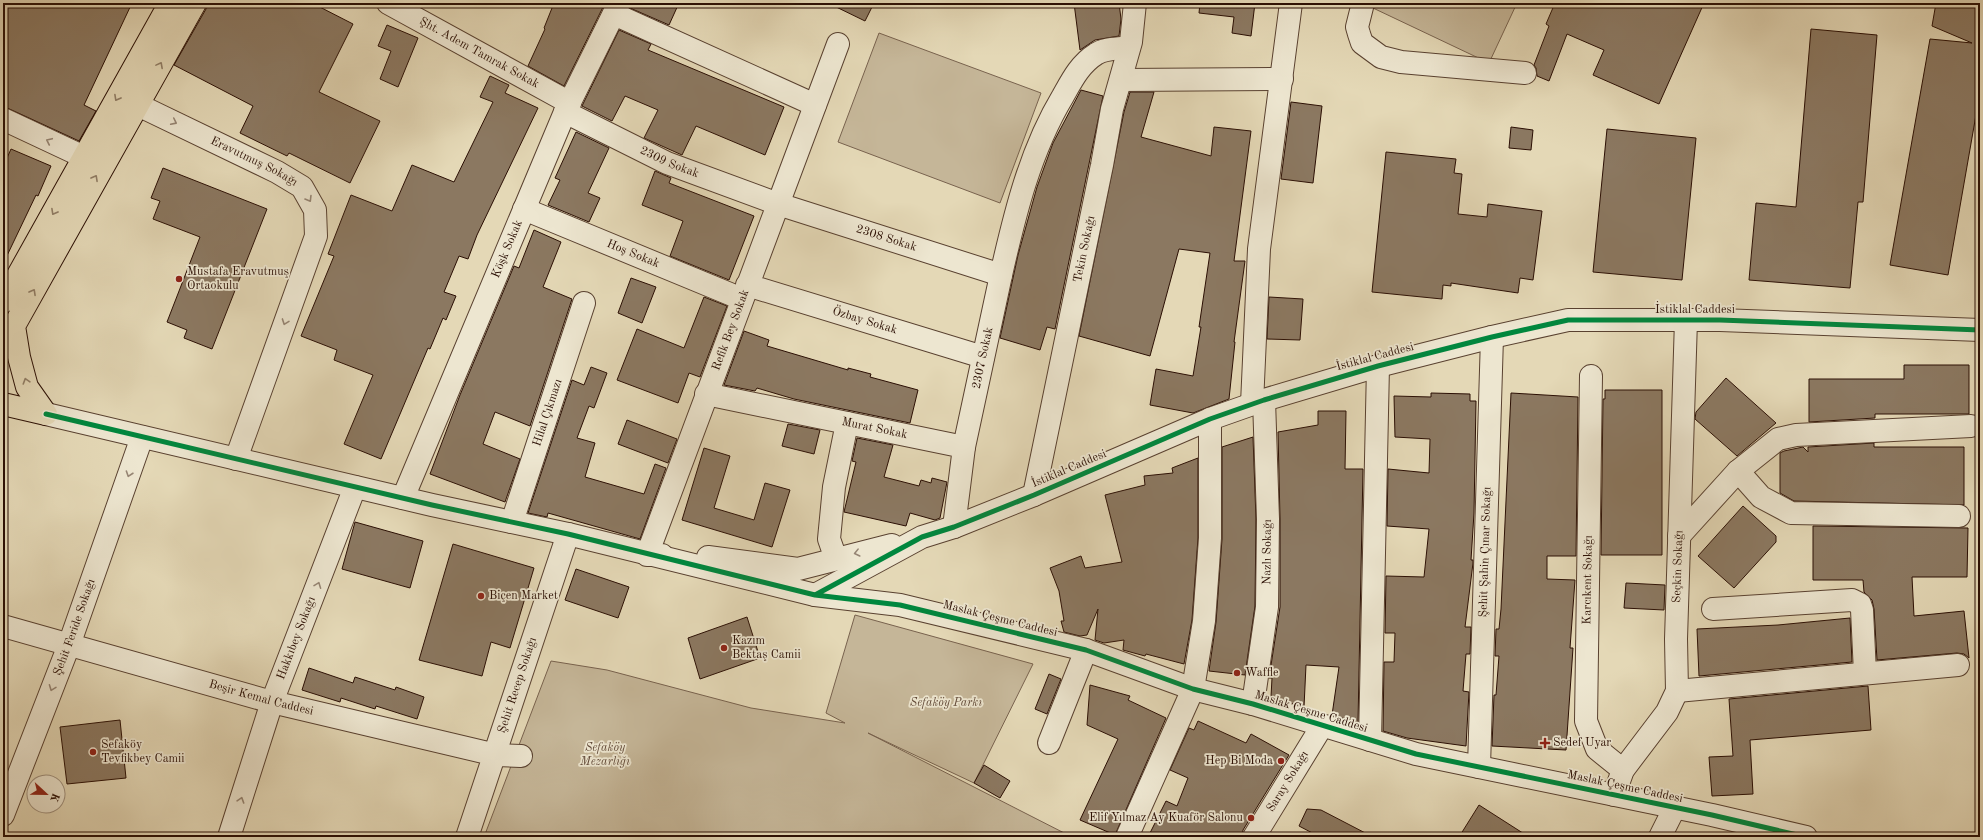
<svg xmlns="http://www.w3.org/2000/svg" width="1983" height="840" font-family="'Old Standard TT',serif">
	<style>
		.green { fill: #c5b698; stroke: #78624e }
		.building { fill: #8b7861; stroke: #2b0f04 }
		.lines { fill: none; stroke-linecap: round; stroke-linejoin: round }
		.minor-casing { stroke: #594130; stroke-width: 24 }
		.major-casing { stroke: #2b0f04; stroke-width: 24 }
		.minor { stroke: #ede6d0; stroke-width: 22 }
		.major { stroke: #e4d8b6; stroke-width: 22 }
		.cycleway-casing { stroke: #ede6d0; stroke-width: 8 }
		.cycleway { stroke: #00873e; stroke-width: 5 }
		.oneway { stroke: #917e66 }
		.oneway2 { stroke: #968574 }
		.poi-dot { fill: #8f2418; stroke: #ede6d0; stroke-width: 1.5 }
		.labels { text-anchor: middle; dominant-baseline: central; stroke-width: 3.5; stroke-linejoin: round; paint-order: stroke }
		.street-label { font-size: 12px; fill: #2b0f04; stroke: #ede6d0 }
		.poi-label { font-size: 12px; fill: #2b0f04; stroke: #ede6d0; text-anchor: start }
		.park-label { font-size: 12px; font-style: italic; fill: #614938; stroke: #ede6d0 }
	</style>
	<rect width="100%" height="100%" fill="#e4d8b6"/>
	<filter id="stains"><feTurbulence type="fractalNoise" baseFrequency=".005" numOctaves="4"/><feColorMatrix values="0 0 0 0 .2 0 0 0 0 .09 0 0 0 0 .02 0 0 0 .5 -.17"/></filter>
	<radialGradient id="worn" r=".72"><stop offset=".6" stop-color="#630" stop-opacity="0"/><stop offset="1" stop-color="#630" stop-opacity=".3"/></radialGradient>
	<!-- green -->
	<path class="green" d="M 1376,3 L 1517,3 L 1489,63 L 1373,8 Z
		M 879,33 L 1041,93 L 1000,203 L 838,142 Z
		M 855,615 L 1033,664 L 974,783 L 868,733 L 1072,837 L 484,837 L 551,661 L 607,670 L 751,708 L 845,723 L 826,713 Z"/>
	<!-- building -->
	<path class="building" d="M 3,3 L 132,3 L 84,105 L 96,111 L 79,141 L 3,106 Z
		M 207,3 L 312,3 L 353,24 L 319,92 L 380,121 L 350,183 L 289,153 L 287,156 L 240,133 L 253,106 L 174,65 L 206,9 Z
		M 554,3 L 605,3 L 564,86 L 528,66 L 545,29 L 544,28 Z
		M 631,3 L 679,3 L 669,25 L 630,8 Z
		M 828,3 L 874,3 L 865,21 Z
		M 1074,3 L 1119,3 L 1121,19 L 1119,36 L 1095,40 L 1080,50 Z
		M 1200,3 L 1255,3 L 1251,36 L 1232,33 L 1234,17 L 1199,13 Z
		M 1555,3 L 1704,3 L 1659,104 L 1593,75 L 1604,50 L 1567,34 L 1549,81 L 1537,76 L 1536,68 L 1534,65 L 1549,26 L 1546,24 Z
		M 1936,3 L 1980,3 L 1980,92 L 1948,275 L 1890,265 L 1930,39 L 1972,43 L 1932,26 Z
		M 387,25 L 418,38 L 398,87 L 380,79 L 391,51 L 378,46 Z
		M 1811,29 L 1877,35 L 1863,202 L 1858,202 L 1850,288 L 1749,280 L 1756,203 L 1796,207 Z
		M 619,30 L 651,44 L 648,50 L 784,107 L 765,155 L 696,126 L 682,155 L 644,138 L 658,110 L 625,96 L 612,121 L 582,106 Z
		M 490,76 L 509,85 L 505,93 L 538,108 L 477,235 L 468,259 L 459,256 L 444,292 L 456,296 L 446,320 L 443,318 L 430,349 L 428,348 L 381,459 L 344,444 L 373,375 L 334,360 L 337,350 L 301,336 L 334,256 L 328,254 L 351,195 L 392,211 L 412,165 L 454,182 L 493,102 L 480,97 Z
		M 1081,90 L 1103,96 L 1055,329 L 1047,327 L 1040,350 L 1000,338 L 1018,255 L 1037,187 L 1053,143 Z
		M 1130,92 L 1154,92 L 1141,137 L 1211,156 L 1214,127 L 1251,131 L 1234,261 L 1245,261 L 1234,342 L 1235,342 L 1229,399 L 1193,413 L 1150,405 L 1156,369 L 1193,376 L 1201,327 L 1199,327 L 1210,253 L 1179,249 L 1150,356 L 1079,336 L 1124,112 Z
		M 1291,102 L 1322,106 L 1313,183 L 1281,179 Z
		M 1511,127 L 1533,130 L 1531,150 L 1509,148 Z
		M 1607,129 L 1696,138 L 1682,280 L 1593,272 Z
		M 576,132 L 609,148 L 588,193 L 600,198 L 589,222 L 548,205 L 560,180 L 555,178 Z
		M 11,149 L 51,166 L 38,196 L 36,195 L 3,264 L 3,167 Z
		M 1386,152 L 1456,159 L 1454,173 L 1462,174 L 1458,214 L 1487,217 L 1488,204 L 1542,211 L 1533,280 L 1520,278 L 1518,293 L 1451,283 L 1451,286 L 1443,285 L 1442,299 L 1372,292 Z
		M 163,168 L 267,209 L 212,349 L 184,338 L 187,330 L 167,322 L 200,237 L 153,219 L 160,201 L 151,198 Z
		M 655,171 L 671,178 L 669,183 L 754,216 L 729,280 L 670,256 L 683,221 L 642,205 Z
		M 534,230 L 561,242 L 543,287 L 572,299 L 530,426 L 495,412 L 483,444 L 520,459 L 505,502 L 430,474 L 460,395 L 514,266 L 519,268 Z
		M 631,278 L 656,287 L 642,323 L 618,313 Z
		M 704,297 L 727,306 L 700,377 L 689,373 L 678,403 L 617,380 L 637,329 L 684,348 Z
		M 1269,297 L 1303,299 L 1300,340 L 1267,339 Z
		M 744,331 L 769,340 L 767,346 L 848,370 L 848,368 L 871,374 L 870,377 L 918,390 L 910,423 L 794,399 L 757,388 L 755,391 L 724,385 Z
		M 1904,365 L 1969,365 L 1969,414 L 1875,414 L 1875,418 L 1809,422 L 1809,379 L 1904,379 Z
		M 591,367 L 607,373 L 594,408 L 589,406 L 577,438 L 595,443 L 585,477 L 644,494 L 655,464 L 666,468 L 640,539 L 548,513 L 547,517 L 528,513 L 572,380 L 584,385 Z
		M 1726,378 L 1776,423 L 1737,456 L 1695,419 L 1696,412 Z
		M 1605,390 L 1662,390 L 1662,555 L 1601,555 L 1603,399 L 1605,399 Z
		M 1431,393 L 1470,394 L 1470,401 L 1476,401 L 1474,513 L 1471,560 L 1473,560 L 1473,563 L 1465,627 L 1471,627 L 1470,654 L 1466,654 L 1463,691 L 1469,692 L 1466,746 L 1407,738 L 1383,731 L 1384,662 L 1394,662 L 1395,633 L 1385,633 L 1386,576 L 1424,577 L 1429,529 L 1387,526 L 1388,469 L 1429,473 L 1430,439 L 1395,437 L 1394,396 L 1431,397 Z
		M 1511,393 L 1578,397 L 1576,556 L 1547,556 L 1547,579 L 1575,580 L 1570,648 L 1573,648 L 1566,750 L 1492,746 L 1494,695 L 1496,695 L 1499,656 L 1495,656 L 1496,629 L 1499,629 L 1501,609 Z
		M 1318,411 L 1346,411 L 1345,469 L 1363,469 L 1358,723 L 1332,715 L 1339,667 L 1306,665 L 1304,707 L 1271,697 L 1272,678 L 1269,678 L 1280,607 L 1280,519 L 1278,432 L 1318,425 Z
		M 627,420 L 677,439 L 668,463 L 618,444 Z
		M 788,424 L 820,430 L 814,454 L 782,446 Z
		M 1253,437 L 1256,519 L 1255,606 L 1245,675 L 1209,671 L 1216,622 L 1222,539 L 1222,447 Z
		M 857,438 L 893,445 L 884,477 L 919,486 L 921,480 L 931,483 L 932,478 L 947,482 L 940,518 L 935,520 L 910,513 L 906,526 L 844,512 L 856,462 L 852,461 Z
		M 1874,443 L 1874,447 L 1964,447 L 1964,505 L 1794,501 L 1780,493 L 1780,453 L 1784,451 L 1803,447 L 1808,452 L 1808,447 Z
		M 704,448 L 730,456 L 714,508 L 754,520 L 765,483 L 790,490 L 772,547 L 682,520 Z
		M 1198,458 L 1198,538 L 1192,620 L 1184,664 L 1146,654 L 1145,656 L 1123,650 L 1124,640 L 1104,643 L 1095,640 L 1098,609 L 1087,635 L 1080,636 L 1064,632 L 1061,621 L 1064,621 L 1059,591 L 1050,568 L 1081,556 L 1085,568 L 1122,562 L 1105,495 L 1145,485 L 1144,476 L 1173,473 L 1172,468 Z
		M 1743,506 L 1776,536 L 1776,542 L 1734,588 L 1698,556 Z
		M 355,522 L 423,541 L 410,588 L 342,569 Z
		M 1813,526 L 1968,528 L 1967,577 L 1912,577 L 1914,616 L 1964,611 L 1969,658 L 1964,654 L 1957,653 L 1877,660 L 1874,609 L 1872,600 L 1864,592 L 1863,580 L 1813,580 Z
		M 453,544 L 534,568 L 510,648 L 491,642 L 482,676 L 419,660 Z
		M 576,569 L 629,587 L 618,618 L 565,600 Z
		M 1626,583 L 1665,585 L 1664,610 L 1624,608 Z
		M 747,617 L 760,658 L 700,679 L 688,638 Z
		M 1850,618 L 1852,662 L 1699,676 L 1697,629 L 1778,625 Z
		M 309,668 L 353,683 L 355,677 L 395,690 L 396,687 L 424,697 L 417,719 L 376,706 L 375,709 L 341,698 L 340,702 L 302,690 Z
		M 1049,674 L 1061,679 L 1047,714 L 1035,709 Z
		M 1090,685 L 1130,696 L 1128,700 L 1166,718 L 1115,835 L 1080,820 L 1118,739 L 1087,725 Z
		M 1868,686 L 1871,730 L 1750,740 L 1753,794 L 1712,796 L 1709,757 L 1733,756 L 1729,699 Z
		M 120,720 L 126,778 L 67,784 L 60,727 Z
		M 1198,721 L 1246,743 L 1251,734 L 1289,755 L 1243,830 L 1242,837 L 1148,837 L 1166,801 L 1177,806 L 1188,778 L 1170,770 L 1189,728 L 1194,730 Z
		M 984,765 L 1010,781 L 1000,798 L 974,783 Z
		M 1479,805 L 1529,837 L 1459,837 Z
		M 1307,809 L 1321,810 L 1373,837 L 1320,837 L 1299,826 Z"/>
	<g class="lines">
		<!-- minor casing -->
		<g class="minor-casing">
			<g id="minor">
				<path id="s1" d="M 388,3 L 570,103"/>
				<path d="M 1363,3 L 1357,27 L 1359,34 L 1362,43 L 1381,57 L 1401,62 L 1525,73"/>
				<path d="M 614,14 L 815,105"/>
				<path d="M 1121,80 L 1282,79"/>
				<path id="s2" d="M 138,105 L 277,172 L 302,187 L 315,210 L 316,236 L 236,459"/>
				<path id="s3" d="M 565,112 L 667,163 L 778,204 L 1001,275 L 964,447"/>
				<path d="M 3,119 L 84,157"/>
				<path id="s4" d="M 524,209 L 742,299"/>
				<path d="M 1001,275 C 1015,213 1030,151 1063,96 C 1072,80 1080,64 1096,54 C 1105,48 1119,49 1129,47"/>
				<path id="s5" d="M 747,285 L 983,357"/>
				<path d="M 1591,376 L 1586,721 L 1597,749 L 1623,770"/>
				<path id="s6" d="M 706,394 L 964,447 L 954,527"/>
				<path d="M 1252,404 L 1259,249 L 1291,3"/>
				<path d="M 46,414 L 432,505 L 568,534 L 815,595 L 900,605 L 1086,650 L 1193,689 L 1253,704 L 1416,754 L 1712,815 L 1806,837"/>
				<path d="M 1738,471 L 1761,497 L 1791,513 L 1959,516"/>
				<path id="s7" d="M 1034,495 L 1102,165 L 1112,109 L 1131,42 L 1135,3"/>
				<path id="s8" d="M 403,498 L 565,112 L 619,3"/>
				<path id="s9" d="M 512,522 L 584,303"/>
				<path d="M 1679,536 L 1738,471 L 1778,439 L 1796,435 L 1971,426"/>
				<path id="s10" d="M 662,555 L 647,555 L 838,44"/>
				<path d="M 708,557 L 798,569 L 892,545"/>
				<path d="M 836,559 L 829,539 L 834,487 L 847,423"/>
				<path d="M 815,595 L 922,537 L 954,527 L 1034,495 L 1210,419 L 1264,400 L 1378,366 L 1492,337 L 1568,320 L 1720,320 L 1980,330"/>
				<path d="M 1713,609 L 1852,600 L 1860,604 L 1862,610 L 1865,673"/>
				<path id="s11" d="M 3,626 L 272,702 L 496,755 L 521,756"/>
				<path d="M 1677,691 L 1958,665"/>
				<path id="s12" d="M 1253,704 L 1267,607 L 1268,519 L 1264,400"/>
				<path d="M 1370,740 L 1378,366"/>
				<path d="M 1049,743 L 1086,650"/>
				<path id="s13" d="M 1479,767 L 1492,337"/>
				<path id="s14" d="M 1614,795 L 1623,770 L 1667,712 L 1677,691 L 1676,639 L 1686,320"/>
				<path id="s15" d="M 3,815 L 69,645 L 142,437"/>
				<path id="s16" d="M 229,837 L 272,702 L 355,487"/>
				<path id="s17" d="M 467,837 L 568,534"/>
				<path d="M 1127,837 L 1193,689 L 1204,621 L 1210,538 L 1210,419"/>
				<path id="s18" d="M 1254,837 L 1322,726"/>
				<path d="M 1660,837 L 1675,807"/>
			</g>
		</g>
		<!-- major casing -->
		<g class="major-casing">
			<path id="major" d="M 3,302 L 170,3
				M 14,326 L 19,357 L 27,387 L 46,414
				M 3,342 L 14,326 L 195,3
				M 3,404 L 46,414"/>
		</g>
		<!-- minor -->
		<use href="#minor" class="minor"/>
		<!-- major -->
		<use href="#major" class="major"/>
		<!-- cycleway casing -->
		<g class="cycleway-casing">
			<path id="cycleway" d="M 46,414 L 432,505 L 568,534 L 815,595 L 900,605 L 1086,650 L 1193,689 L 1253,704 L 1416,754 L 1712,815 L 1806,837
				M 815,595 L 922,537 L 954,527 L 1034,495 L 1210,419 L 1264,400 L 1378,366 L 1492,337 L 1568,320 L 1720,320 L 1980,330"/>
		</g>
		<!-- cycleway -->
		<use href="#cycleway" class="cycleway"/>
	</g>
	<!-- one-way arrows -->
	<defs><path id="oneway-chevron" d="M-2-3.5L2.5 0L-2 3.5" fill="none" stroke-width="1.6" stroke-linecap="round" stroke-linejoin="round"/></defs>
	<g class="oneway">
		<use href="#oneway-chevron" transform="translate(160 65) rotate(-62)"/>
		<use href="#oneway-chevron" transform="translate(117 98) rotate(119)"/>
		<use href="#oneway-chevron" transform="translate(95 178) rotate(-61)"/>
		<use href="#oneway-chevron" transform="translate(54 212) rotate(119)"/>
		<use href="#oneway-chevron" transform="translate(33 292) rotate(-61)"/>
		<use href="#oneway-chevron" transform="translate(26 381) rotate(-107)"/>
	</g>
	<g class="oneway2">
		<use href="#oneway-chevron" transform="translate(174 122) rotate(26)"/>
		<use href="#oneway-chevron" transform="translate(49 141) rotate(-155)"/>
		<use href="#oneway-chevron" transform="translate(309 199) rotate(59)"/>
		<use href="#oneway-chevron" transform="translate(285 322) rotate(110)"/>
		<use href="#oneway-chevron" transform="translate(129 474) rotate(109)"/>
		<use href="#oneway-chevron" transform="translate(857 553) rotate(166)"/>
		<use href="#oneway-chevron" transform="translate(318 585) rotate(-69)"/>
		<use href="#oneway-chevron" transform="translate(52 688) rotate(111)"/>
		<use href="#oneway-chevron" transform="translate(241 800) rotate(-72)"/>
	</g>
	<!-- markers -->
	<g class="poi-dot">
		<circle cx="179" cy="279" r="4"/>
		<circle cx="481" cy="596" r="4"/>
		<circle cx="724" cy="648" r="4"/>
		<circle cx="1237" cy="673" r="4"/>
		<path d="M1543 737h4v4h4v4h-4v4h-4v-4h-4v-4h4z"/>
		<circle cx="93" cy="752" r="4"/>
		<circle cx="1281" cy="761" r="4"/>
		<circle cx="1251" cy="818" r="4"/>
	</g>
	<g class="labels">
		<!-- street labels -->
		<g class="street-label">
			<text stroke="none"><textPath href="#s1" startOffset="104">Şht. Adem Tamrak Sokak</textPath></text>
			<text stroke="none"><textPath href="#s2" startOffset="129">Eravutmuş Sokağı</textPath></text>
			<text stroke="none"><textPath href="#s3" startOffset="116">2309 Sokak</textPath></text>
			<text stroke="none"><textPath href="#s3" startOffset="346">2308 Sokak</textPath></text>
			<text stroke="none"><textPath href="#s8" startOffset="270">Köşk Sokak</textPath></text>
			<text stroke="none"><textPath href="#s7" startOffset="251">Tekin Sokağı</textPath></text>
			<text stroke="none"><textPath href="#s4" startOffset="118">Hoş Sokak</textPath></text>
			<text x="1695" y="310">İstiklal Caddesi</text>
			<text stroke="none"><textPath href="#s5" startOffset="123">Özbay Sokak</textPath></text>
			<text stroke="none"><textPath href="#s10" startOffset="255">Refik Bey Sokak</textPath></text>
			<text transform="translate(1375 357) rotate(-15)">İstiklal Caddesi</text>
			<text transform="translate(983 358) rotate(-78)">2307 Sokak</text>
			<text stroke="none"><textPath href="#s9" startOffset="115">Hilal Çıkmazı</textPath></text>
			<text stroke="none"><textPath href="#s6" startOffset="172">Murat Sokak</textPath></text>
			<text transform="translate(1069 469) rotate(-23)">İstiklal Caddesi</text>
			<text stroke="none"><textPath href="#s12" startOffset="153">Nazlı Sokağı</textPath></text>
			<text stroke="none"><textPath href="#s13" startOffset="215">Şehit Şahin Çınar Sokağı</textPath></text>
			<text stroke="none"><textPath href="#s14" startOffset="247">Seçkin Sokağı</textPath></text>
			<text transform="translate(1588 580) rotate(-89)">Karcıkent Sokağı</text>
			<text transform="translate(1000 619) rotate(14)">Maslak Çeşme Caddesi</text>
			<text stroke="none"><textPath href="#s15" startOffset="201">Şehit Feride Sokağı</textPath></text>
			<text stroke="none"><textPath href="#s16" startOffset="210">Hakkıbey Sokağı</textPath></text>
			<text stroke="none"><textPath href="#s17" startOffset="160">Şehit Recep Sokağı</textPath></text>
			<text stroke="none"><textPath href="#s11" startOffset="268">Beşir Kemal Caddesi</textPath></text>
			<text transform="translate(1311 712) rotate(17)">Maslak Çeşme Caddesi</text>
			<text stroke="none"><textPath href="#s18" startOffset="65">Saray Sokağı</textPath></text>
			<text transform="translate(1625 787) rotate(12)">Maslak Çeşme Caddesi</text>
		</g>
		<!-- poi labels -->
		<g class="poi-label">
			<text x="187" y="272">Mustafa Eravutmuş<tspan x="187" dy="14">Ortaokulu</tspan></text>
			<text x="489" y="596">Biçen Market</text>
			<text x="732" y="641">Kazım<tspan x="732" dy="14">Bektaş Camii</tspan></text>
			<text x="1245" y="673">Waffle</text>
			<text x="1553" y="743">Sedef Uyar</text>
			<text x="101" y="745">Sefaköy<tspan x="101" dy="14">Tevfikbey Camii</tspan></text>
			<text x="1273" y="761" text-anchor="end">Hep Bi Moda</text>
			<text x="1243" y="818" text-anchor="end">Elif Yılmaz Ay Kuaför Salonu</text>
		</g>
		<!-- park labels -->
		<g class="park-label">
			<text x="946" y="703">Sefaköy Parkı</text>
			<text x="605" y="748">Sefaköy<tspan x="605" dy="14">Mezarlığı</tspan></text>
		</g>
	</g>
	<!-- margin -->
	<rect width="1983" height="840" fill="none" stroke="#e4d8b6" stroke-width="16"/>
	<rect x="4" y="4" width="1975" height="832" fill="none" stroke="#2b0f04" stroke-width="2"/>
	<rect x="8" y="8" width="1967" height="824" fill="none" stroke="#2b0f04"/>
	<!-- north arrow -->
	<g transform="translate(46 794) rotate(112)"><circle r="19" fill="#ede6d0" stroke="#9f907e"/>
	<path d="M0-3L7 15L0 10L-7 15Z" fill="#8f2418"/>
	<text y="-6" font-size="11" font-weight="bold" text-anchor="middle" fill="#2b0f04">K</text>
	</g>
	<rect width="100%" height="100%" filter="url(#stains)"/>
	<rect width="100%" height="100%" fill="url(#worn)"/>
</svg>
